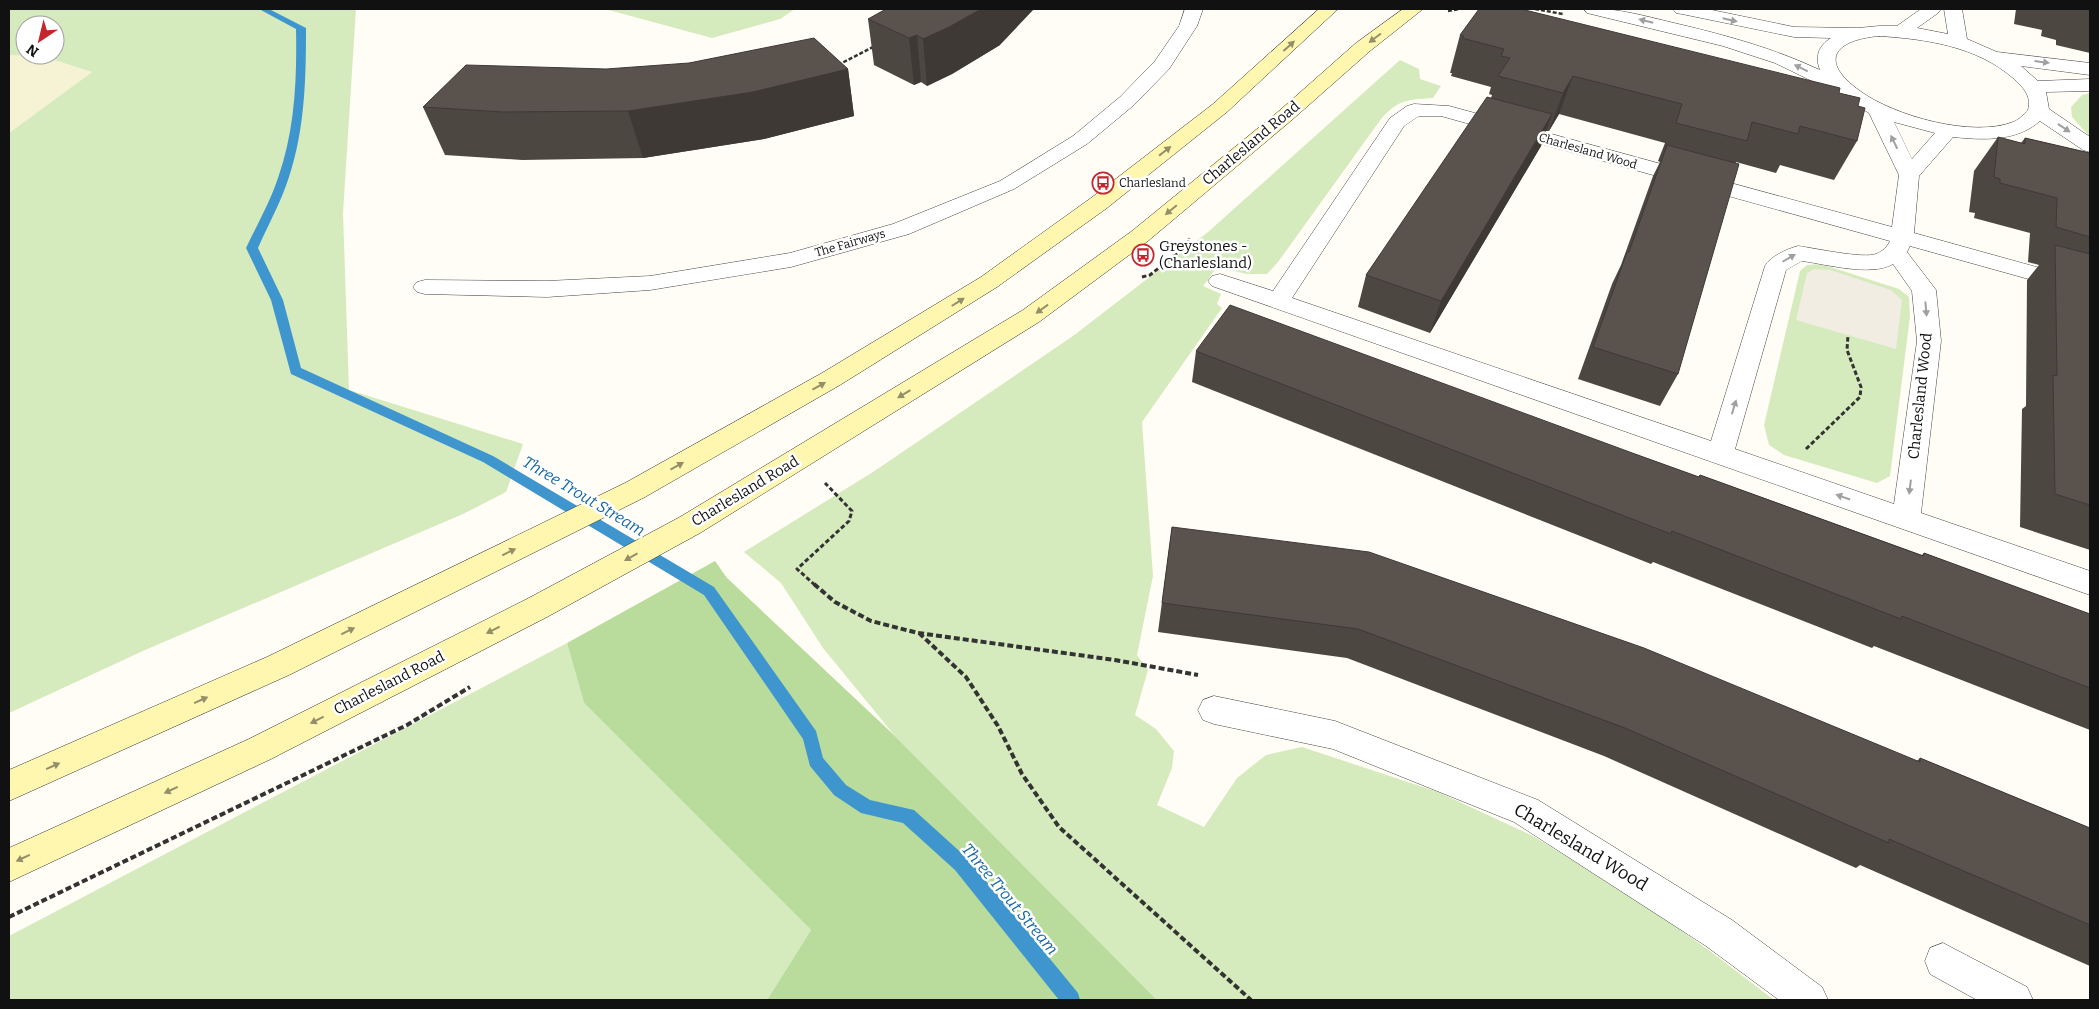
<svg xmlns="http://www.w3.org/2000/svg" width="2099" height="1009" font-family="Bitter,serif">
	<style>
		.farmland { fill: #f6f3d4 }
		.green { fill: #d5ebbd; fill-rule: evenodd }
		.forest { fill: #b9dc9c }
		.plaza { fill: #f1ede2 }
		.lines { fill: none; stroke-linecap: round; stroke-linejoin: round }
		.stream { fill: #3f96cf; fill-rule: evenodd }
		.minor-casing { stroke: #444; stroke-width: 1 }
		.secondary-casing { stroke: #333; stroke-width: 1 }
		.path-far2 { stroke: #333; stroke-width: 2.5; stroke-dasharray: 4 2; stroke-linecap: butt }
		.path-far1 { stroke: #333; stroke-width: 3; stroke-dasharray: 4.5 2.5; stroke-linecap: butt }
		.path { stroke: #333; stroke-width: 4; stroke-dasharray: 6 3; stroke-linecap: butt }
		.minor { fill: #fff; fill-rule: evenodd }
		.secondary { fill: #fff6b0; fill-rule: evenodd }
		.wall { fill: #4d4742 }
		.shaded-wall { fill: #3f3936 }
		.building { fill: #5a524d; stroke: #3f3936 }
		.oneway { fill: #a0a0a0 }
		.oneway2 { fill: #948f68 }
		.labels { text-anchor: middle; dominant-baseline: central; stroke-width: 5; stroke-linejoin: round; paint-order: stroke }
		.far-street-label { font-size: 12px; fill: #111; stroke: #fff }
		.far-poi-label { font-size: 12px; fill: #111; stroke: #fff; text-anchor: start }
		.street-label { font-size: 15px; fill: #111; stroke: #fff }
		.poi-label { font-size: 15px; fill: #111; stroke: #fff; text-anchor: start }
		.water-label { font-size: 16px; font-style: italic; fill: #1768a6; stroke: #fff }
		.near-street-label { font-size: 18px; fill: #111; stroke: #fff }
	</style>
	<rect width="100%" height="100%" fill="#fffdf5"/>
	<!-- farmland -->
	<path class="farmland" d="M 9,55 L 45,57 L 92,72 L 9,133 Z"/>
	<!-- green -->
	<path class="green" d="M 9,9 L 356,9 L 343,213 L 349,390 L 523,444 L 506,492 L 463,514 L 145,650 L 9,713 L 9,133 L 92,72 L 45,57 L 9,55 ZM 25,25 L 55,25 L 55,55 L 25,55 Z
		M 605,9 L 795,9 L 780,19 L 712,38 Z
		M 1400,60 L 1419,69 L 1420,79 L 1441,86 L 1433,98 C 1407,100 1399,99 1381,119 L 1278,262 L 1267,274 L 1247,274 L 1217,267 L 1203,286 L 1221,294 L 1217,304 L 1222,308 L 1142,422 L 1153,576 L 1137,655 L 1148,670 L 1135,715 L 1156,729 L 1174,751 L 1172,768 L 1157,805 L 1204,827 L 1237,778 L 1266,755 L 1302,747 L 1438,792 L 1533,836 L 1632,896 L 1710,951 L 1774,1000 L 1157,1000 L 895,736 L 823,648 L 781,583 L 744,552 L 873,472 L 1073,336 L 1208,232 Z
		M 2090,93 L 2090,137 L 2072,117 L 2071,107 L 2082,95 Z
		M 1821,264 L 1899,289 L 1909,297 L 1910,316 L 1890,476 L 1877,483 L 1784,455 L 1769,445 L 1764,425 L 1800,271 L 1807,265 Z
		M 567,643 L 584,703 L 811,930 L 767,1000 L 9,1000 L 9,936 Z"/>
	<!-- forest -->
	<path class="forest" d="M 715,561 L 727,578 L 895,736 L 1157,1000 L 767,1000 L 811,930 L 584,703 L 567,643 Z"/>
	<!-- plaza -->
	<path class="plaza" d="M 1814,269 L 1830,270 L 1891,290 L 1902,300 L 1896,349 L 1796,320 L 1807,273 Z"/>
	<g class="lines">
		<!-- stream -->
		<path class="stream" d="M 259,9 L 269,9 L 306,28 C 306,78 305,129 289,177 C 281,202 268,225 258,248 L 283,300 L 301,368 L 493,456 L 714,587 L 816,731 L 823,758 L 846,785 L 870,800 L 914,810 L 967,858 L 1078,993 L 1080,1000 L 1059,1000 L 955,870 L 903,823 L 861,813 L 834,795 L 810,766 L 803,739 L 704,595 L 483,462 L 291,374 L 271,300 L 246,248 C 257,225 270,202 278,178 C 295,130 297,79 296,29 Z"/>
		<!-- minor casing -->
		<g class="minor-casing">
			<path id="minor" d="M 1185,9 L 1203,9 L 1197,26 L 1169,69 L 1134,105 L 1087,144 L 1014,189 L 909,234 L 791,267 L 650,290 L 547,297 L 425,294 L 417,292 L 413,287 L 417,282 L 425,280 L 547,281 L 650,276 L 790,253 L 893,224 L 1000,181 L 1073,136 L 1120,97 L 1155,61 L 1179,26 Z
				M 1584,9 C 1615,7 1644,16 1674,23 C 1725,35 1773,48 1820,70 C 1815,57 1818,46 1831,38 L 1794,37 L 1682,14 L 1676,13 L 1673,9 L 1707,9 L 1794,27 L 1858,28 L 1879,26 L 1897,26 L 1921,9 L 1941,9 L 1938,13 L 1917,28 L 1948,34 L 1944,9 L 1962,9 L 1967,39 L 1997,52 L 2090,63 L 2090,75 L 2021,66 L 2038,81 L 2090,79 L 2090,91 L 2046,92 L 2049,109 L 2090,137 L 2090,152 L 2083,150 L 2040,121 C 2016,142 1983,140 1953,137 L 1919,176 L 1914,233 L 2076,278 L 2080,283 L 2076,288 L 2068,290 L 1910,246 L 1907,252 L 1936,290 L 1941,341 L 1921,513 L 2090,571 L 2090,595 L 1212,286 L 1208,281 L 1212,276 L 1220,274 L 1273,291 L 1390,118 L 1407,106 L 1414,104 L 1449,106 L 1892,227 L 1899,175 L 1869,113 L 1839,94 L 1775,63 L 1723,46 L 1587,13 ZM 1879,36 C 1926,39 1976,46 2013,78 C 2023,87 2032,96 2028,110 C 2024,114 2019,120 2013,122 C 1973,138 1894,116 1860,91 C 1818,61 1834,40 1879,36 ZM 1419,116 L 1441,116 L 1890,241 C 1887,247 1883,251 1876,254 C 1863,259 1814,248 1798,246 C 1787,249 1771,256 1765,266 L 1711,441 L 1292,298 L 1404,126 ZM 1894,122 L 1935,133 L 1912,159 ZM 1802,261 C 1826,264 1871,277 1893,264 L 1912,291 L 1917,341 L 1894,504 L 1735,449 L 1786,270 Z
				M 1214,696 L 1335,721 L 1538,800 L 1732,920 L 1822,987 L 1828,1000 L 1779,1000 L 1706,946 L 1514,822 L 1333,749 L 1214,724 L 1203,720 L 1198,710 L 1203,700 Z
				M 1943,943 L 2027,987 L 2033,1000 L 1977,1000 L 1930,974 L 1925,961 L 1930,948 Z"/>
		</g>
		<!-- secondary casing -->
		<g class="secondary-casing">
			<path id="secondary" d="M 1319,9 L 1338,9 L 1227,112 L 1107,208 L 997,287 L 840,385 L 645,497 L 289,675 L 9,801 L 9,770 L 267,657 L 625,483 L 822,373 L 981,277 L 1091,198 L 1213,104 Z
				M 1403,9 L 1423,9 L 1370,51 L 1293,119 L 1148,241 L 1039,322 L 700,533 L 547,617 L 271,759 L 9,882 L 9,848 L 249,739 L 527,599 L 680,517 L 1023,310 L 1132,231 L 1279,111 L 1356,43 Z"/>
		</g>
		<!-- path-far2 -->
		<path class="path-far2" d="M 1535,9 L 1563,14
			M 1448,11 L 1459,9
			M 838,65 L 875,46
			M 1174,256 L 1188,244 L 1189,238"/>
		<!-- path-far1 -->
		<path class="path-far1" d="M 1142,277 L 1150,275 L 1175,255
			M 1806,449 L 1860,397 L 1861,387 L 1847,350 L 1848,335
			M 815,585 L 797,569 L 849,521 L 852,511 L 825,483"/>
		<!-- path -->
		<path class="path" d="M 814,584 L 835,602 L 871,621 L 918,633 L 1115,660 L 1198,675
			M 919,633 L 966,677 L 998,726 L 1022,774 L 1059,827 L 1251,1000
			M 9,917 L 407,725 L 470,687"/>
		<!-- minor -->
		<use href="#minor" class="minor"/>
		<!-- secondary -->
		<use href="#secondary" class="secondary"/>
	</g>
	<!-- wall -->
	<path class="wall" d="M 2016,9 L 2090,9 L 2090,53 L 2056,45 L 2056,40 L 2041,36 L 2042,30 L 2014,24 Z
		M 868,19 L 1000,45 L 952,74 L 927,86 L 921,82 L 914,85 L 874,65 Z
		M 1460,35 L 1839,93 L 1858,106 L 1857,141 L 1834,180 L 1780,165 L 1776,173 L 1736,162 L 1678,374 L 1660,406 L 1578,379 L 1612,284 L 1621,265 L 1653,176 L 1660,162 L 1658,161 L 1665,143 L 1559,114 L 1549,131 L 1546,131 L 1541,146 L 1430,333 L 1358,307 L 1366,275 L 1491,98 L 1492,95 L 1489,94 L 1491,87 L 1451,76 L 1452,73 L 1450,73 Z
		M 606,69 L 848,69 L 854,116 L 764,139 L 643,158 L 522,160 L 445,155 L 423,107 Z
		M 1998,137 L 2021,143 L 2025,138 L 2090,153 L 2090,550 L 2020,527 L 2022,409 L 2026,406 L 2027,280 L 2039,265 L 2028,262 L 2030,233 L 1974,218 L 1975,213 L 1969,212 L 1974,171 Z
		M 1196,351 L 1635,454 L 1698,477 L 1700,475 L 1922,555 L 1924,553 L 2090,614 L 2090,730 L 1874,646 L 1872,648 L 1653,562 L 1651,564 L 1192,382 Z
		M 1172,527 L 1917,761 L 1920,758 L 2090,828 L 2090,966 L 1860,865 L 1856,868 L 1604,756 L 1347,658 L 1158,632 Z"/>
	<!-- shaded-wall -->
	<path class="shaded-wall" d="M 981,9 L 1034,9 L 1000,45 L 952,74 L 927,86 L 923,39 Z
		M 917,35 L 921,82 L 914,85 L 909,38 Z
		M 848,69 L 854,116 L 764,139 L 643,158 L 628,111 Z
		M 1573,76 L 1559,114 L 1549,131 L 1563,93 Z
		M 1552,114 L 1541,146 L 1430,333 L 1441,301 Z"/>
	<!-- building -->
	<path class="building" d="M 886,9 L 981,9 L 949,27 L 923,39 L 917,35 L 909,38 L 868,19 Z
		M 1479,9 L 1521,9 L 1840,88 L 1839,93 L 1860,98 L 1858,106 L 1865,108 L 1857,141 L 1800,126 L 1798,134 L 1752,122 L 1747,141 L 1676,123 L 1682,104 L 1573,76 L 1563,93 L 1498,76 L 1510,58 L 1501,56 L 1504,49 L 1462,38 L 1464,36 L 1460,35 Z
		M 814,38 L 848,69 L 753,92 L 628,111 L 503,112 L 423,107 L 466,65 L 606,69 L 689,63 Z
		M 1487,97 L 1552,114 L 1441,301 L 1366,275 Z
		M 1998,137 L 2025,144 L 2025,138 L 2090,153 L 2090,237 L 2056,227 L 2057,198 L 2000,183 L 2000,179 L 1994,177 Z
		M 1667,145 L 1739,164 L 1678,374 L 1593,347 L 1627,252 L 1629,252 Z
		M 2055,245 L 2090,254 L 2090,505 L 2055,494 L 2053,375 L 2057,376 Z
		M 1230,305 L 1635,454 L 1699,477 L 1700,475 L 1923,556 L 1924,553 L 2090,614 L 2090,688 L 1902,616 L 1901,619 L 1672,531 L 1671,534 L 1196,351 Z
		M 1172,527 L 1369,552 L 1644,648 L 1920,762 L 1920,758 L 2090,828 L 2090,925 L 1889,839 L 1889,843 L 1625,728 L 1358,629 L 1162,603 Z"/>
	<!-- one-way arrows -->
	<defs><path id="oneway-solid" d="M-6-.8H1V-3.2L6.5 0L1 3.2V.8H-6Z" transform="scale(1.25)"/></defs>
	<g class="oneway">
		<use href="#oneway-solid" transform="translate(1730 20) rotate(13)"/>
		<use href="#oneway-solid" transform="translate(1646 21) rotate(-166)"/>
		<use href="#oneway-solid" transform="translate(2042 62) rotate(7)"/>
		<use href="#oneway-solid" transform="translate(1801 68) rotate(-154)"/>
		<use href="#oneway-solid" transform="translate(2064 128) rotate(34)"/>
		<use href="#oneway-solid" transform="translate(1894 142) rotate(-116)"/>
		<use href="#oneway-solid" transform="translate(1789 258) rotate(-30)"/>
		<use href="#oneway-solid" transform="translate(1926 309) rotate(85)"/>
		<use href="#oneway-solid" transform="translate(1734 407) rotate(-73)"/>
		<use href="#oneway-solid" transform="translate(1910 487) rotate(97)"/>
		<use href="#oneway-solid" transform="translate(1843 497) rotate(-161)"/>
	</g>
	<g class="oneway2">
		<use href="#oneway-solid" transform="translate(1375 38) rotate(143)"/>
		<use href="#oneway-solid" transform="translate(1289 46) rotate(-42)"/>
		<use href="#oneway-solid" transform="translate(1165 151) rotate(-38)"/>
		<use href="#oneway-solid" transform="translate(1171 210) rotate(140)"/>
		<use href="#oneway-solid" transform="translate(958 302) rotate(-32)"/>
		<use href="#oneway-solid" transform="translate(1042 309) rotate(144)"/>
		<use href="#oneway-solid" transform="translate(819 386) rotate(-29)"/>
		<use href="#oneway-solid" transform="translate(904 394) rotate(149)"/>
		<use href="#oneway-solid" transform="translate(677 466) rotate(-29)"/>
		<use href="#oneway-solid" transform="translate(509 552) rotate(-26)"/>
		<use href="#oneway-solid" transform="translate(631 557) rotate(151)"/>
		<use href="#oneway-solid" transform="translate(493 630) rotate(153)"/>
		<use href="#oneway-solid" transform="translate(348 631) rotate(-26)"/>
		<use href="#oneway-solid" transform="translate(201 700) rotate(-24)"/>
		<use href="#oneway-solid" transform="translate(317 720) rotate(153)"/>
		<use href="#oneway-solid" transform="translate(53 766) rotate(-24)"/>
		<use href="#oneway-solid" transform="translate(171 790) rotate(155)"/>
		<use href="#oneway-solid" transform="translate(23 858) rotate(155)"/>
	</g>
	<!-- icons -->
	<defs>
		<g id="bus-ring" transform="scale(1.125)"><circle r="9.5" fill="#fff" stroke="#c4262e" stroke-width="1.5"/><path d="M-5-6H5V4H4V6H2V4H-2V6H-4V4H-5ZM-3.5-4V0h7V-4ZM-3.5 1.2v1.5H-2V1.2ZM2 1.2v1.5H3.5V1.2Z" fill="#c4262e"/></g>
	</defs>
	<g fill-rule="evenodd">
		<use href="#bus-ring" x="1103" y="183"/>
		<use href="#bus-ring" x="1143" y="255"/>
	</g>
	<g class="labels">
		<!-- far-street labels -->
		<g class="far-street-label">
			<text transform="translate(1588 151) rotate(16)">Charlesland Wood</text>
			<text transform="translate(850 243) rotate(-16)">The Fairways</text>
		</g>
		<!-- far-poi labels -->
		<g class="far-poi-label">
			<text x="1119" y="183">Charlesland</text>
		</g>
		<!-- street labels -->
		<g class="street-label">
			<text transform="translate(1251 143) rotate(-40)">Charlesland Road</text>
			<text transform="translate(1920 396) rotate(-84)">Charlesland Wood</text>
			<text transform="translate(745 491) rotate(-31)">Charlesland Road</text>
			<text transform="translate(389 683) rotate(-27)">Charlesland Road</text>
		</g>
		<!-- poi labels -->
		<g class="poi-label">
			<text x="1159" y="246">Greystones -<tspan x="1159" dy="17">(Charlesland)</tspan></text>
		</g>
		<!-- water labels -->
		<g class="water-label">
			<text transform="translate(584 496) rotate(31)">Three Trout Stream</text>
			<text transform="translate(1010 899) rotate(50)">Three Trout Stream</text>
		</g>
		<!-- near-street labels -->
		<g class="near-street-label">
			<text transform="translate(1581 847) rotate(31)">Charlesland Wood</text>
		</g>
	</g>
	<!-- border -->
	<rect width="2099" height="1009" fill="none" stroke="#111111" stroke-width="20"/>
	<!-- north arrow -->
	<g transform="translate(40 40) rotate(215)"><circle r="24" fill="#ffffff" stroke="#a0a0a0"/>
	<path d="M0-4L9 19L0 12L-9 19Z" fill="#c4262e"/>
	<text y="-8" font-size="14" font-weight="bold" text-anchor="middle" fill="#111111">N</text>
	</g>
</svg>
